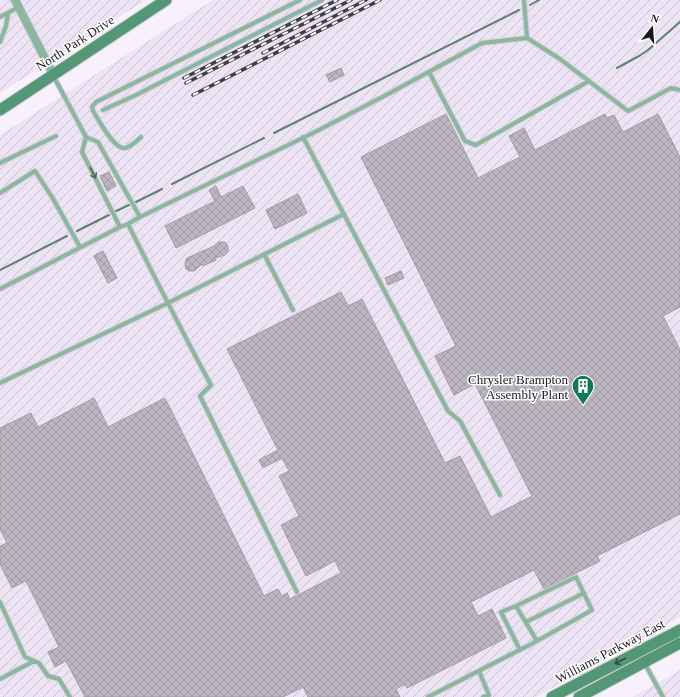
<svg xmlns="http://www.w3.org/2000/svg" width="680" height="697" font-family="Georgia,serif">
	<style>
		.industrial { fill: url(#industrial-furrows) }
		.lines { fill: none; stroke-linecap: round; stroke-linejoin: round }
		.stream { stroke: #5e8170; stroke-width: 2 }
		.building { fill: url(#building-cross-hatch); stroke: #a09ba4 }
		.lane-casing { stroke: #d3ced7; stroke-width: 6 }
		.street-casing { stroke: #d3ced7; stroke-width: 10 }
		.secondary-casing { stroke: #d3ced7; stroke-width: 13 }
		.lane { stroke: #8bb69f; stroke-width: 4 }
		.street { stroke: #8bb69f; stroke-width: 8 }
		.secondary { stroke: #549777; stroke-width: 11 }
		.rail-casing { stroke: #403e43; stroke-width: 3.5 }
		.rail { stroke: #fff; stroke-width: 2; stroke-dasharray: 6; stroke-linecap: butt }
		.lane-bridge-casing { stroke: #d3ced7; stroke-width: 6; stroke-linecap: butt }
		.lane-bridge { stroke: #8bb69f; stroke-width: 4 }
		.oneway { stroke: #52665d }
		.oneway2 { stroke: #314a40 }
		.labels { text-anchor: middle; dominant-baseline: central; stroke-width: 3; stroke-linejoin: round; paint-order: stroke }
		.street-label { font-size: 13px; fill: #19171b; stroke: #fff }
		.poi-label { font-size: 13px; fill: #19171b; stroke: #fff; text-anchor: end }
	</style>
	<defs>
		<pattern id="industrial-furrows" width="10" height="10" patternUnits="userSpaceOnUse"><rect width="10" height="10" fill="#ece3f4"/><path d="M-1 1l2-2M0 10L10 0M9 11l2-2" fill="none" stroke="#cac2d1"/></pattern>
		<pattern id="building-cross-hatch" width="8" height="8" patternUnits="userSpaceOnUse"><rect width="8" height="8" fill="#bbb6bf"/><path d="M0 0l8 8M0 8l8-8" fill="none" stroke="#a09ca4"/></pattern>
	</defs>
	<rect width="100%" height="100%" fill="#f6f1fb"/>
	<!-- industrial -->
	<path class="industrial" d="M 0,0 L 146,0 L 0,93 Z
		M 213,0 L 680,0 L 680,617 L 536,697 L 0,697 L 0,135 Z
		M 680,670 L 680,697 L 633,697 Z"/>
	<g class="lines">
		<!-- stream -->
		<path class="stream" d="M 530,5 L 539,0
			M 617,68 L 639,56 L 648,50 L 680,22
			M 274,133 L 519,10
			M 172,184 L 264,138
			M 136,202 L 162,189
			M 116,211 L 129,205
			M 77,231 L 109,215
			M 0,270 L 67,236"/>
	</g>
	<!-- building -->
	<path class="building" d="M 341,68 L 344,75 L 330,82 L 326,75 Z
		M 446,114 L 478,178 L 520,157 L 509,136 L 524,128 L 535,150 L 605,114 L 607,118 L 614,115 L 623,132 L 658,114 L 680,157 L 680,307 L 663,316 L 680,350 L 680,514 L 597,556 L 600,561 L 544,589 L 534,570 L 471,602 L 478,616 L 492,609 L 506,638 L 407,688 L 405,684 L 396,689 L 400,697 L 308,697 L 303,687 L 283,697 L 85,697 L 66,661 L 55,667 L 48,652 L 59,647 L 26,581 L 12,588 L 0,564 L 0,546 L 7,543 L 0,529 L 0,428 L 31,413 L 38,427 L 94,398 L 108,427 L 165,398 L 264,596 L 278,589 L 282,596 L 287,593 L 290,599 L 341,573 L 335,561 L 306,576 L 281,525 L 299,516 L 279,476 L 289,471 L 282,458 L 263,468 L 259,460 L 278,450 L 227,349 L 341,292 L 348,306 L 362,299 L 445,463 L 460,456 L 491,517 L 532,496 L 475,384 L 454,395 L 435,356 L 456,346 L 361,157 Z
		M 109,172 L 116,186 L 107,191 L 100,176 Z
		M 216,186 L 221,197 L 243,186 L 255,208 L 176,248 L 165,226 L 215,201 L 209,190 Z
		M 298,194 L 307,213 L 275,229 L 266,210 Z
		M 219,242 L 225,242 L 228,246 L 228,251 L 225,255 L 215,258 L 216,260 L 203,266 L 202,264 L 194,271 L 189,271 L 186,269 L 185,263 L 187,258 L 214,246 Z
		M 103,251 L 117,278 L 108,283 L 94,256 Z
		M 401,271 L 404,278 L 388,285 L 385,278 Z"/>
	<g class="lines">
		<!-- lane casing -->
		<g class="lane-casing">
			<path id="lane" d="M 524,0 L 527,38
				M 0,17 L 19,7
				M 0,42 L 6,26 L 8,13
				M 429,72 L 465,141 L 476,145 L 589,81
				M 54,77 L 86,137 L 98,142 L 140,217
				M 390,93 L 482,43 L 527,38 L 560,59 L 628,111 L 671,88 L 680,90
				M 103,110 L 136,95 L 322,0
				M 86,137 L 82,152 L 120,227
				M 141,137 C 137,141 131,147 125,148 C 114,150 99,120 93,111 L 92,107 L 96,102 L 300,0
				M 303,137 L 448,411 L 460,421 L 500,495
				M 0,163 L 56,136
				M 0,193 L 35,171 L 52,197 L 80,247
				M 128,224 C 155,278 182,332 211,385 L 200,396 L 297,592
				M 264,254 L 293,310
				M 0,289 L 120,227 L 128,224 L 140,217 L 317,131
				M 0,383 L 168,303 L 344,214
				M 0,602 L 25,657 L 39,663 L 48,676 L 59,679 L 70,697
				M 516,606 L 501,612 L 520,650
				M 526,622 L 584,593
				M 645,664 L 663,697
				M 479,671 L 489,695 L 483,697
				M 0,679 L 34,661
				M 428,697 L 537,641 L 592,610 L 576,577 L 516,606 L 537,641"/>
		</g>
		<!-- street casing -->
		<g class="street-casing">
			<path id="street" d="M 15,0 L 53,74"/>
		</g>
		<!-- secondary casing -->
		<g class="secondary-casing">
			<path id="secondary" d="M 0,110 L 166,0
				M 552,697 L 680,630
				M 579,697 L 680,643"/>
		</g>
		<!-- lane -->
		<use href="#lane" class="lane"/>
		<!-- street -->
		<use href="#street" class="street"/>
		<!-- secondary -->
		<use href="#secondary" class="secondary"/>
		<!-- rail casing -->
		<g class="rail-casing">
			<path id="rail" d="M 263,53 L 366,0
				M 184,78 L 337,0
				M 186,83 L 351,0
				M 193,95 L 380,0"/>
		</g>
		<!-- rail -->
		<use href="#rail" class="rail"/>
		<!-- lane-bridge casing -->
		<g class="lane-bridge-casing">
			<path id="lane-bridge" d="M 317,131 L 390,93"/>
		</g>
		<!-- lane-bridge -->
		<use href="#lane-bridge" class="lane-bridge"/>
	</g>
	<!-- one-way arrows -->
	<defs><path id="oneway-shaft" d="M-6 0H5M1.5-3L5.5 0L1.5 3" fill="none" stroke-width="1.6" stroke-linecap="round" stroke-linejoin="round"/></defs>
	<use class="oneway" href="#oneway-shaft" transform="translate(93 173) rotate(63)"/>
	<use class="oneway2" href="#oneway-shaft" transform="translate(620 661) rotate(152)"/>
	<!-- icons -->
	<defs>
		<g id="building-pin" transform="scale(1.15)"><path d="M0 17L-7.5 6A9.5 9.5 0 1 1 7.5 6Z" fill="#107852" stroke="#fff"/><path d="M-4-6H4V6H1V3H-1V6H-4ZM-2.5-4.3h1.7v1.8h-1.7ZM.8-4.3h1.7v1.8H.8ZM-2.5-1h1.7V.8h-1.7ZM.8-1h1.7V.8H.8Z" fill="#fff"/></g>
	</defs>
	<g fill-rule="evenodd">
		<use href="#building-pin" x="583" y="386"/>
	</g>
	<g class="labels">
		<!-- street labels -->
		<g class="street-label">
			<text transform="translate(75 43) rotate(-33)">North Park Drive</text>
			<text transform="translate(610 651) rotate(-28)">Williams Parkway East</text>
		</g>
		<!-- poi labels -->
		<g class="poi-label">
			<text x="568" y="379">Chrysler Brampton<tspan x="568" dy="15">Assembly Plant</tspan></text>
		</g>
	</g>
	<!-- north arrow -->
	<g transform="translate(652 28) rotate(17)" stroke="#ffffff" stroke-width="3" paint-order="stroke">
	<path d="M0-3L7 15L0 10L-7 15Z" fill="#19171b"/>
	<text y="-6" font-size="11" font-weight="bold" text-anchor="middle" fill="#19171b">N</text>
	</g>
</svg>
